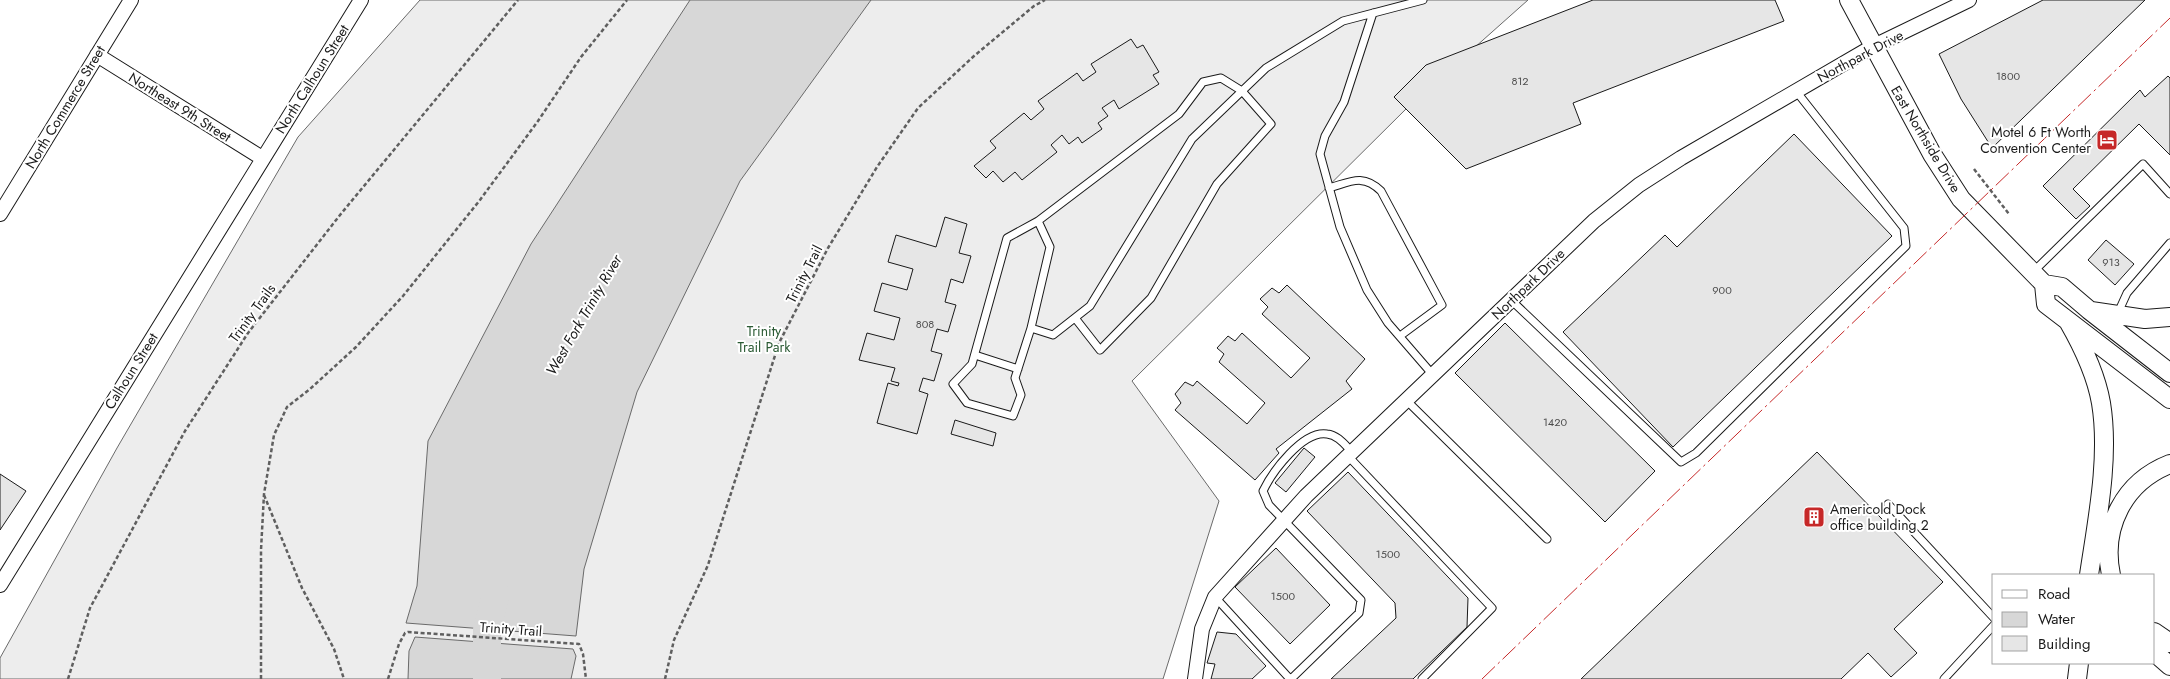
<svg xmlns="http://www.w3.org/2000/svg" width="2170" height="679" font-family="Jost,sans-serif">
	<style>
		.built { fill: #ededed; stroke: #6a6a6a }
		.water { fill: #d7d7d7; stroke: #6a6a6a }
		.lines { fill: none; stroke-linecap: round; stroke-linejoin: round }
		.river { stroke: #d7d7d7; stroke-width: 28 }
		.building { fill: #e6e6e6; stroke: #1a1a1a }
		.service-casing { stroke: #1a1a1a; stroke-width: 9 }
		.minor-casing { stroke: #1a1a1a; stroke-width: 16 }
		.tertiary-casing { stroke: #1a1a1a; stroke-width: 20 }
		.path { stroke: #5f5f5f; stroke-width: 2.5; stroke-dasharray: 4 2.5; stroke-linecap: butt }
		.service { stroke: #fff; stroke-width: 7 }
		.minor { stroke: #fff; stroke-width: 14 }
		.tertiary { stroke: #fff; stroke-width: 18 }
		.power { stroke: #c62828; stroke-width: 1; stroke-dasharray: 18 4 2.5 4; stroke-linecap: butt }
		.labels { text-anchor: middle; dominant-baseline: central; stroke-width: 4; stroke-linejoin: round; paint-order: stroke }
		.number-label { font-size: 11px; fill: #4d4d4d }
		.street-label { font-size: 14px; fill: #1a1a1a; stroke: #fff }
		.poi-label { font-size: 14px; fill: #1a1a1a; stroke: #fff; text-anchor: end }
		.park-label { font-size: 14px; fill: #2b5a34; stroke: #fff }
		.water-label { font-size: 15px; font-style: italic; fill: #1a1a1a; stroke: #fff }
	</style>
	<rect width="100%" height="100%" fill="#fff"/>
	<!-- built -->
	<path class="built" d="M 420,0 L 1528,0 L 1410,105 L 1132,381 L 1219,501 L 1163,679 L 0,679 L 0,658 L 117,448 L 298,137 Z"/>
	<!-- water -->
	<path class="water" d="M 690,0 L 871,0 L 740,181 L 637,392 L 584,569 L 576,636 L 406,623 L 417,586 L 428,441 L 531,244 Z
		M 415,637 L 573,649 L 576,656 L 571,679 L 408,679 L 409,651 Z"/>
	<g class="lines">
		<!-- river -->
		<path class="river" d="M 487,679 L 487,630 L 496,594"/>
	</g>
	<!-- building -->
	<path class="building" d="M 1593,0 L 1775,0 L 1784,21 L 1573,103 L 1581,124 L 1466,169 L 1394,97 L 1426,65 Z
		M 2043,0 L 2145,0 L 1992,148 L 1961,99 L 1939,54 Z
		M 1131,39 L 1137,48 L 1143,45 L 1159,72 L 1153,75 L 1159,84 L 1119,109 L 1114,100 L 1102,108 L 1108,116 L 1098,123 L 1102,129 L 1082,143 L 1078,137 L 1069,144 L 1062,135 L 1051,145 L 1057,152 L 1022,180 L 1015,172 L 1003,182 L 993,171 L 986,178 L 974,166 L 996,148 L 990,141 L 1024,113 L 1031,120 L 1044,109 L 1038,101 L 1077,73 L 1083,81 L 1096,72 L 1091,64 Z
		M 2168,76 L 2170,78 L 2170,155 L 2139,124 L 2073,189 L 2090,206 L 2076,219 L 2043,186 L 2140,90 L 2145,97 Z
		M 1794,134 L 1892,236 L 1673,447 L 1563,332 L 1665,235 L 1677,247 Z
		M 945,217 L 967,224 L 959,253 L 971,256 L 963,283 L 951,279 L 945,302 L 956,305 L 948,332 L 937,329 L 931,351 L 942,354 L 934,381 L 923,378 L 919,391 L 928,394 L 917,434 L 877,423 L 888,383 L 898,386 L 899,383 L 891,381 L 895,368 L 859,360 L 867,333 L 894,340 L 900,318 L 874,311 L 882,283 L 907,290 L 913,269 L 888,262 L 896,235 L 936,247 Z
		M 2106,240 L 2134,264 L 2115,285 L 2088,260 Z
		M 1287,285 L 1365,359 L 1346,381 L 1352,389 L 1276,449 L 1279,453 L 1255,480 L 1175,410 L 1181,403 L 1175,394 L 1185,382 L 1193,386 L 1197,381 L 1247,424 L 1265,403 L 1219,362 L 1224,354 L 1217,348 L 1228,336 L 1235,341 L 1242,333 L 1291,378 L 1310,358 L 1262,314 L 1268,307 L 1260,299 L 1272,288 L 1279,293 Z
		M 1505,323 L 1655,471 L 1605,522 L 1455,373 Z
		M 955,420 L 996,433 L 993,446 L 951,434 Z
		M 1304,448 L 1315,457 L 1286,492 L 1275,483 Z
		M 1817,452 L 1943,582 L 1894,629 L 1917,653 L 1891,677 L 1868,653 L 1841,679 L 1581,679 Z
		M 1348,472 L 1468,598 L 1467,627 L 1413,679 L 1331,679 L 1396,618 L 1395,603 L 1307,511 Z
		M 0,474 L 26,491 L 0,530 Z
		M 1276,548 L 1330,605 L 1290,644 L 1235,587 Z
		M 1217,632 L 1236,634 L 1266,666 L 1252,679 L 1211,679 L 1215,664 L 1207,663 Z"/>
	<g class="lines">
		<!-- service casing -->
		<g class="service-casing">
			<path id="service" d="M 1373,13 L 1344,102 L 1325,136 L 1320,154 L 1340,227 L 1367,290 L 1388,323 L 1433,375
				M 1329,188 C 1350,182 1363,173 1381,191 L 1442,305 L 1400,336
				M 2033,272 L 2143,164 L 2170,194
				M 1511,300 L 1681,462 L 1696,453 L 1906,246 L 1904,228 L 1796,91
				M 2117,315 L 2127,293 L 2170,243
				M 1075,318 L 1100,350 L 1151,298 L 1217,184 L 1271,124 L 1242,91 L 1221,78 L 1203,82 L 1179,114 L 1038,221 L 1050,247 L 1031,328 L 1053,335 L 1090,306 L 1192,139 L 1266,68 L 1343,21 L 1423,0
				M 1031,328 L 1015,378 L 1021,395 L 1013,416 L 967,403 L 953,384 L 972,364 L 1007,238 L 1038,221
				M 975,355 L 1018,369
				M 1406,400 L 1547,539
				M 1348,456 L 1492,608 L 1422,679
				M 1888,504 L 1994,618
				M 1215,597 L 1290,679
				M 1291,679 L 1359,613 L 1361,600 L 1269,505 L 1263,491 C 1272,472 1303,430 1327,434 C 1338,435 1345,445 1352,452
				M 1944,679 L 1994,625"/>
		</g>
		<!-- minor casing -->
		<g class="minor-casing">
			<path id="minor" d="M 97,55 L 262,158
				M 0,214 L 131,0
				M 0,585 L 361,0
				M 1195,679 L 1202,629 L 1215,597 L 1306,496 L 1594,221 L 1639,185 L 1681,158 L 1872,47 L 1969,0"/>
		</g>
		<!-- tertiary casing -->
		<g class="tertiary-casing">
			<path id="tertiary" d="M 1849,0 L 1932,154 L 1961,199 L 2044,284 L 2062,287 L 2089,310 L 2170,373
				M 2044,284 L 2046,304 L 2170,399
				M 2091,311 L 2145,319 L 2170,317
				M 2068,321 C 2083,347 2096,374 2101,403 C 2110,457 2097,521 2089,575
				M 2111,575 C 2101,527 2124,482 2170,464
				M 2154,632 L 2170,643
				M 2154,652 L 2170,666
				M 2077,679 L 2079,663"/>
		</g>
		<!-- path -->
		<path class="path" d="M 1974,169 L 2009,214
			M 264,495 L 302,588 L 334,649 L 344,679
			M 68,679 L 90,608 L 185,431 L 248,333 L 340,215 L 518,0
			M 261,679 L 261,550 L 264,494 L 274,435 L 287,407 L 310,389 L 356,347 L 403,296 L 480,200 L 538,121 L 581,57 L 627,0
			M 388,679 L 399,644 L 405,633 L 408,632 L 579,644 L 583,654 L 586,679
			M 665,679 L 674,640 L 708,565 L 779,343 L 828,248 L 877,167 L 918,108 L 974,56 L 1034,6 L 1045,0"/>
		<!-- service -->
		<use href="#service" class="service"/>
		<!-- minor -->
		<use href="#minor" class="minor"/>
		<!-- tertiary -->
		<use href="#tertiary" class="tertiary"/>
		<!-- power -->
		<path class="power" d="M 1482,679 L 2170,18"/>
	</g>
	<!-- icons -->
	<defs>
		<g id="hotel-square" transform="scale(1.125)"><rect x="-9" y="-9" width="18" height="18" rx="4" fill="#c62828" stroke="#fff"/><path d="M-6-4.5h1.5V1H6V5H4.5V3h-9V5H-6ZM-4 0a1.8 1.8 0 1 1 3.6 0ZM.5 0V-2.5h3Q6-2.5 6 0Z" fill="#fff"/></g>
		<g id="building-square" transform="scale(1.125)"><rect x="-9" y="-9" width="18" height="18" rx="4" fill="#c62828" stroke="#fff"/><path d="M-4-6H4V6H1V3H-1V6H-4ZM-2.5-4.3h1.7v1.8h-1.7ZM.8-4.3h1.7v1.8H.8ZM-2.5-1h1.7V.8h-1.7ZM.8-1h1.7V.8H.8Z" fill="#fff"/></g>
	</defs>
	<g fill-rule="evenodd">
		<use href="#hotel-square" x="2107" y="140"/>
		<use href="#building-square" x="1814" y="517"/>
	</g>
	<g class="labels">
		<!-- number labels -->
		<g class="number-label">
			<text x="2008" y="76">1800</text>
			<text x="1520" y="81">812</text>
			<text x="2111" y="262">913</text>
			<text x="1722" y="290">900</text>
			<text x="925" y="324">808</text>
			<text x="1555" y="422">1420</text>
			<text x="1388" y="554">1500</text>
			<text x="1283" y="596">1500</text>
		</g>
		<!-- street labels -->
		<g class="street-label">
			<text transform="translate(1860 56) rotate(-28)">Northpark Drive</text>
			<text transform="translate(312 79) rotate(-58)">North Calhoun Street</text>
			<text transform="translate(65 107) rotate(-59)">North Commerce Street</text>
			<text transform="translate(180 107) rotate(32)">Northeast 9th Street</text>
			<text transform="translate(1926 139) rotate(59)">East Northside Drive</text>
			<text transform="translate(804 274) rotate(-63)">Trinity Trail</text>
			<text transform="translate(1528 284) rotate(-44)">Northpark Drive</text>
			<text transform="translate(252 313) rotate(-54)">Trinity Trails</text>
			<text transform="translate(131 371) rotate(-58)">Calhoun Street</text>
			<text transform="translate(511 629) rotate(4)">Trinity Trail</text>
		</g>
		<!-- poi labels -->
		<g class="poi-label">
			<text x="2091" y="132">Motel 6 Ft Worth<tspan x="2091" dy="16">Convention Center</tspan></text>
			<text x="1830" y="509" text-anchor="start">Americold Dock<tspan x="1830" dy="16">office building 2</tspan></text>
		</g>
		<!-- park labels -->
		<g class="park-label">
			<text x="764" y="331">Trinity<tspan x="764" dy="16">Trail Park</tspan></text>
		</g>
		<!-- water labels -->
		<g class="water-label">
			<text transform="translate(584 315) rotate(-60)">West Fork Trinity River</text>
		</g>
	</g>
	<!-- legend -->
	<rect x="1992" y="574" width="162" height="90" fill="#ffffff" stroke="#a3a3a3"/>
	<rect x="2002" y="590" width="25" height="8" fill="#ffffff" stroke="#a3a3a3"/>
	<text x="2038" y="599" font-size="15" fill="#1a1a1a">Road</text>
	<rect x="2002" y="612" width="25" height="15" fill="#d7d7d7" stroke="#a3a3a3"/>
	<text x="2038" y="624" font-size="15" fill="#1a1a1a">Water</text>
	<rect x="2002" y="636" width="25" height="15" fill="#e6e6e6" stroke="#a3a3a3"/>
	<text x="2038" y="649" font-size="15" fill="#1a1a1a">Building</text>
</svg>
